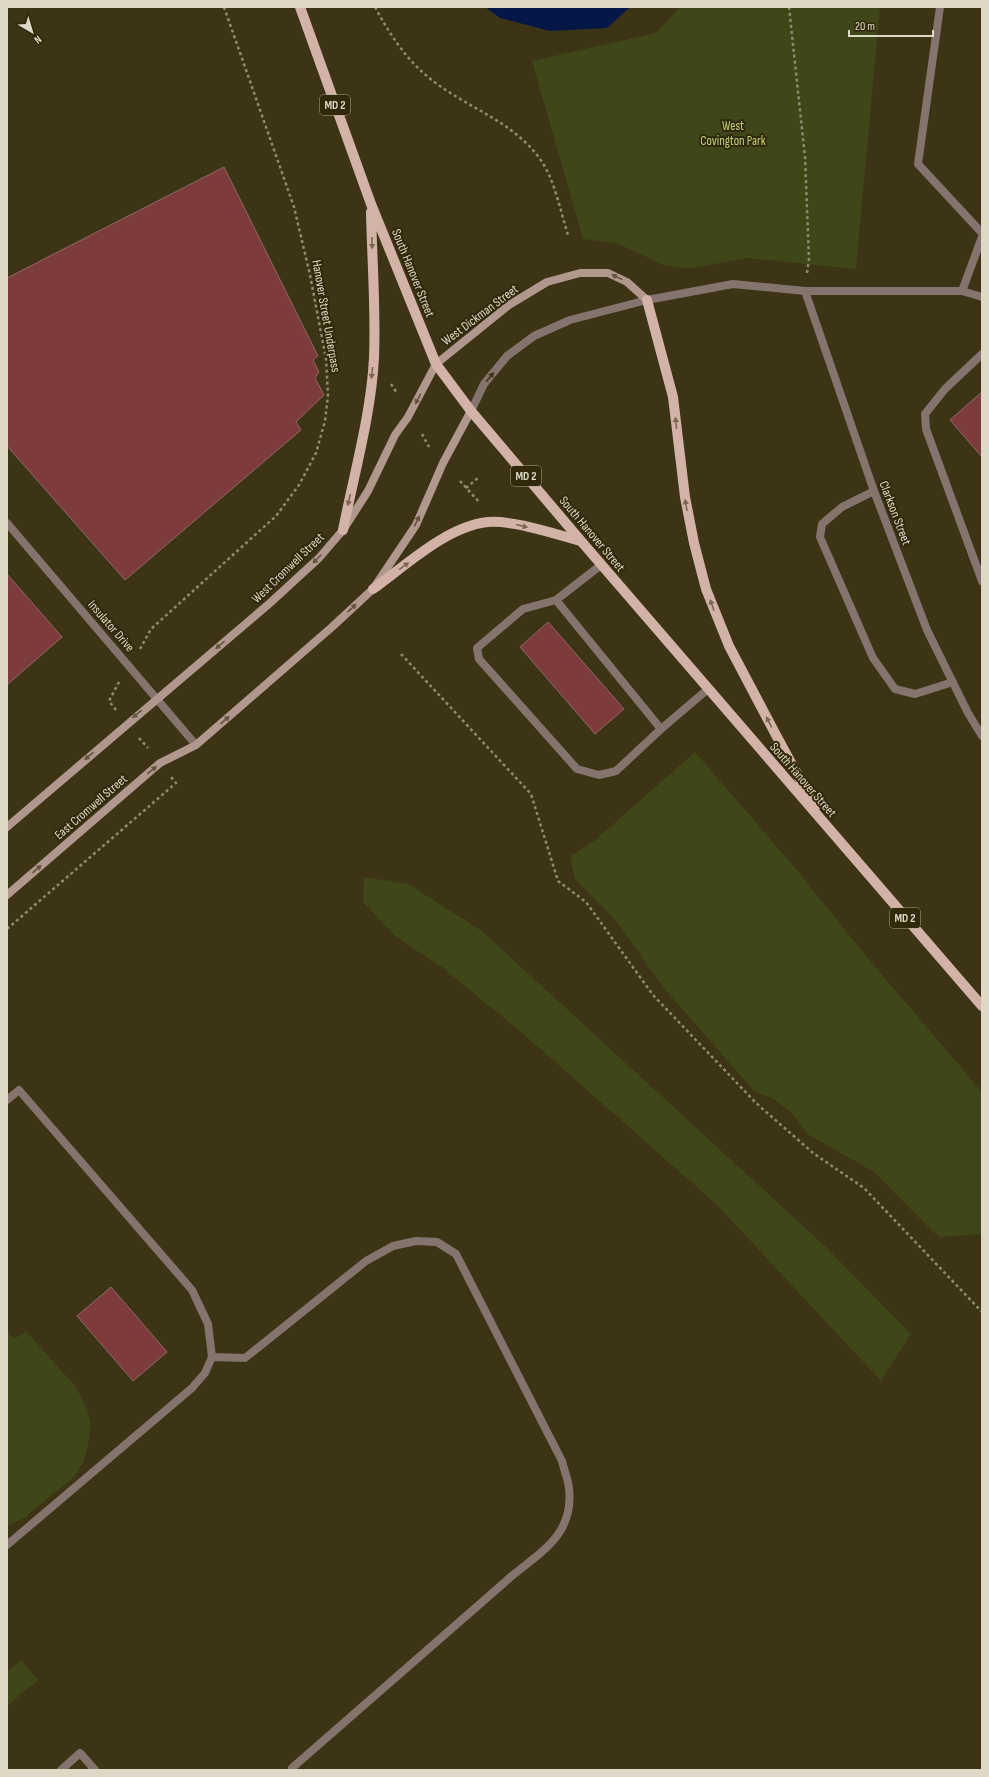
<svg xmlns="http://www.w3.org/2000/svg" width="989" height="1777" font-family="'Sofia Sans Condensed',sans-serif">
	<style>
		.green { fill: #3f4618 }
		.water { fill: #041746 }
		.building { fill: #7e3b3c; stroke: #8e6968 }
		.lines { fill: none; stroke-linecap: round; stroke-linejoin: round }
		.path { stroke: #908a71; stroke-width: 2.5; stroke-dasharray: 3 3; stroke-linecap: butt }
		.lane { stroke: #84746e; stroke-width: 8 }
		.street { stroke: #84746e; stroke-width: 8 }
		.secondary { stroke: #b1988e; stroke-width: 8 }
		.primary { stroke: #d3b3a7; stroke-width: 10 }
		.oneway { fill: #7a6751 }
		.oneway2 { fill: #65553f }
		.oneway3 { fill: #3e3419 }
		.labels { text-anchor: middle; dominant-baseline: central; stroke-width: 4; stroke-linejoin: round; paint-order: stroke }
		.shield { fill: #32290a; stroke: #aaa48e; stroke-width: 1 }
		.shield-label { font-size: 12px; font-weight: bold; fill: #ded9c7 }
		.park-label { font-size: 13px; fill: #c0d070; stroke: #32290a }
		.street-label { font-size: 13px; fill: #ded9c7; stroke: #32290a }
	</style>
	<rect width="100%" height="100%" fill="#3c3415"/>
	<!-- green -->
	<path class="green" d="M 680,7 L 880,7 L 856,269 L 747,258 L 693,268 L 680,268 L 664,265 L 616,243 L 583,239 L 532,61 L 656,33 Z
		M 695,752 L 791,863 L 872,963 L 982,1092 L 982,1234 L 940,1237 L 932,1231 L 874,1172 L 809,1135 L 790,1112 L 774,1099 L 754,1091 L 662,986 L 617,922 L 575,879 L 570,856 L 594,841 Z
		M 364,877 L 408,884 L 482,931 L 827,1248 L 911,1334 L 881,1381 L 716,1204 L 528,1038 L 443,968 L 396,937 L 363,902 Z
		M 7,1331 L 14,1339 L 26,1331 L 76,1387 L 87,1409 L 91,1424 L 88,1446 L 83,1463 L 73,1478 L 25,1517 L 7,1526 Z
		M 21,1660 L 38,1680 L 7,1706 L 7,1672 Z"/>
	<!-- water -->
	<path class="water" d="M 485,7 L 630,7 L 607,28 L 550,31 L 500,18 Z"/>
	<!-- building -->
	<path class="building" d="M 224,167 L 318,356 L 313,360 L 319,372 L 315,378 L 324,395 L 296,422 L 301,430 L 125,580 L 7,446 L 7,278 Z
		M 982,392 L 982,457 L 950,420 Z
		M 7,574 L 62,637 L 7,685 Z
		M 548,622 L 624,709 L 595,734 L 520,647 Z
		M 111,1287 L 167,1352 L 133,1381 L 77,1316 Z"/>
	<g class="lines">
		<!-- path -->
		<path class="path" d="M 375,7 C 389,33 405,58 428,77 C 464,107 511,119 540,159 C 555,180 560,210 568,235
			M 789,7 L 805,157 L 809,259 L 807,273
			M 391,384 L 397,393
			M 422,434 L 429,447
			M 460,481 L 480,503
			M 466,488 L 478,478
			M 140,649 L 151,629 L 276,516 L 299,485 L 316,453 L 325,421 L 328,395 L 326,359 L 310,275 L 294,207 L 224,7
			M 401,654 L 531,794 L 558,881 L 586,902 L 653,995 L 756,1103 L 813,1153 L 864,1188 L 982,1312
			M 116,710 L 109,701 L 119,682
			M 139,738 L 148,748
			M 7,929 L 176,783 L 171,777"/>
		<!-- lane -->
		<path class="lane" d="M 940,7 L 918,164 L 982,233
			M 805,291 L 962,291 L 982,237
			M 962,291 L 982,297
			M 982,354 L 945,389 L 925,414 L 926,429 L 982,581
			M 874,491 L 842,507 L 822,524 L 820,537 L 873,658 L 895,689 L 915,694 L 953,682
			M 601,565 L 556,600 L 523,609 L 477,648 L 479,659 L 577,769 L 599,775 L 616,771 L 661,729 L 708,689
			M 556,600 L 661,729
			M 7,1100 L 19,1090 L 192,1290 L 208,1324 L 212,1357 L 205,1373 L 192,1388 L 7,1545
			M 212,1357 L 245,1358 L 366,1261 L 393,1246 L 416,1241 L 437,1242 L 456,1254 L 562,1461 C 564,1470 568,1479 569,1488 C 574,1533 544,1550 513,1575 L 292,1768
			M 61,1770 L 80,1753 L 95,1770"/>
		<!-- street -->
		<path class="street" d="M 471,411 L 484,384 L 507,356 L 534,336 L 570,320 L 647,300 L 733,284 L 805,291 L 874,491 L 927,630 L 968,713 L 982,736
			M 7,523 L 196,745"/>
		<!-- secondary -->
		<path class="secondary" d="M 7,827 L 270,603 L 319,558 L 343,530 L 368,491 L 395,435 L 408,417 L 436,364 L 509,305 L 547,282 L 580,273 L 608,273 L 627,282 L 647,300
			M 7,895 L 160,763 L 196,745 L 332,627 L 373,589 L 416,525 L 443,463 L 471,411"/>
		<!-- primary -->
		<path class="primary" d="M 300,7 L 371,204 L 436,364 L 471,411 L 581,541 L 982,1006
			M 647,300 L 673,397 L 685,497 L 694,543 L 706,589 L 729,646 L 776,735 L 815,807
			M 343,530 C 354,474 371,415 374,358 C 376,310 372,260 371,212
			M 373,589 C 405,566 447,526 488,522 C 514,520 554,534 581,541"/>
	</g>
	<!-- one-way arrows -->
	<defs><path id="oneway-solid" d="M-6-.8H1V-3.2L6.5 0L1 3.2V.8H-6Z"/></defs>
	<g class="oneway">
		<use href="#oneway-solid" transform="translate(372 243) rotate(88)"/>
		<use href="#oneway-solid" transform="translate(372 373) rotate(96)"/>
		<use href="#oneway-solid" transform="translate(676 423) rotate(-96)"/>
		<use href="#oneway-solid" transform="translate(349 500) rotate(102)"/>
		<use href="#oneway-solid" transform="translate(686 505) rotate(-100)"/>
		<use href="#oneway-solid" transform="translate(522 526) rotate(14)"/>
		<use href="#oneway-solid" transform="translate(404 566) rotate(-36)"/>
		<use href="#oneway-solid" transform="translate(712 605) rotate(-110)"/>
		<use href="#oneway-solid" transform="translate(769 722) rotate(-117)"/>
	</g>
	<g class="oneway2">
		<use href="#oneway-solid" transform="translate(617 277) rotate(-154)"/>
		<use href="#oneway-solid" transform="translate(418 399) rotate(117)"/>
		<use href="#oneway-solid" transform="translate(417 521) rotate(-64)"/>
		<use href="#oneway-solid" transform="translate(317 559) rotate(135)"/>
		<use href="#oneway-solid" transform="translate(352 608) rotate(-43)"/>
		<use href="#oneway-solid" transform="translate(220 645) rotate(140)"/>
		<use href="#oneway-solid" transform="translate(137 714) rotate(140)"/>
		<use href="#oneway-solid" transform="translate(225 720) rotate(-41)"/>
		<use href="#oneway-solid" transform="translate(89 756) rotate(139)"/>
		<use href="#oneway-solid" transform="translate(152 770) rotate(-40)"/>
		<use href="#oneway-solid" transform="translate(37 869) rotate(-41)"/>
	</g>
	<use class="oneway3" href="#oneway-solid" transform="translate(490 377) rotate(-51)"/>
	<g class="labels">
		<!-- shield labels -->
		<g class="shield">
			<rect x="320" y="95" width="30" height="20" rx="3"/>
			<rect x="511" y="466" width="30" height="20" rx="3"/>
			<rect x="890" y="908" width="30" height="20" rx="3"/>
		</g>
		<g class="shield-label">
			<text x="335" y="105">MD 2</text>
			<text x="526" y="476">MD 2</text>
			<text x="905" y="918">MD 2</text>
		</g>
		<!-- park labels -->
		<g class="park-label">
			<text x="733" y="126">West<tspan x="733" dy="15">Covington Park</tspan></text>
		</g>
		<!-- street labels -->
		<g class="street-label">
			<text transform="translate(413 273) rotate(68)">South Hanover Street</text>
			<text transform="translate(480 315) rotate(-37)">West Dickman Street</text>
			<text transform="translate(326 316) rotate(80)">Hanover Street Underpass</text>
			<text transform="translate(895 513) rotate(69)">Clarkson Street</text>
			<text transform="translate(592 534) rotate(50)">South Hanover Street</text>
			<text transform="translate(288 568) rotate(-44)">West Cromwell Street</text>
			<text transform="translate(111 626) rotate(49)">Insulator Drive</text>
			<text transform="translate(803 780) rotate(49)">South Hanover Street</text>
			<text transform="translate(91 807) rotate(-41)">East Cromwell Street</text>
		</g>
	</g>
	<!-- border -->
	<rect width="989" height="1777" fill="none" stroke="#ded9c7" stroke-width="16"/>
	<!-- north arrow -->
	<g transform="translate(32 32) rotate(142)" stroke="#32290a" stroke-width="3" paint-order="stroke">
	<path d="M0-3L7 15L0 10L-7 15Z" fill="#ded9c7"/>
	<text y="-6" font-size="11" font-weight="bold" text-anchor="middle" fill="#ded9c7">N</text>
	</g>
	<!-- scale -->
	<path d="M849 30v6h84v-6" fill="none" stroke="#ded9c7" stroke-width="2"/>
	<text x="855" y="30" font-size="12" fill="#ded9c7" stroke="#32290a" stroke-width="3" paint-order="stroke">20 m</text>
</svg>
